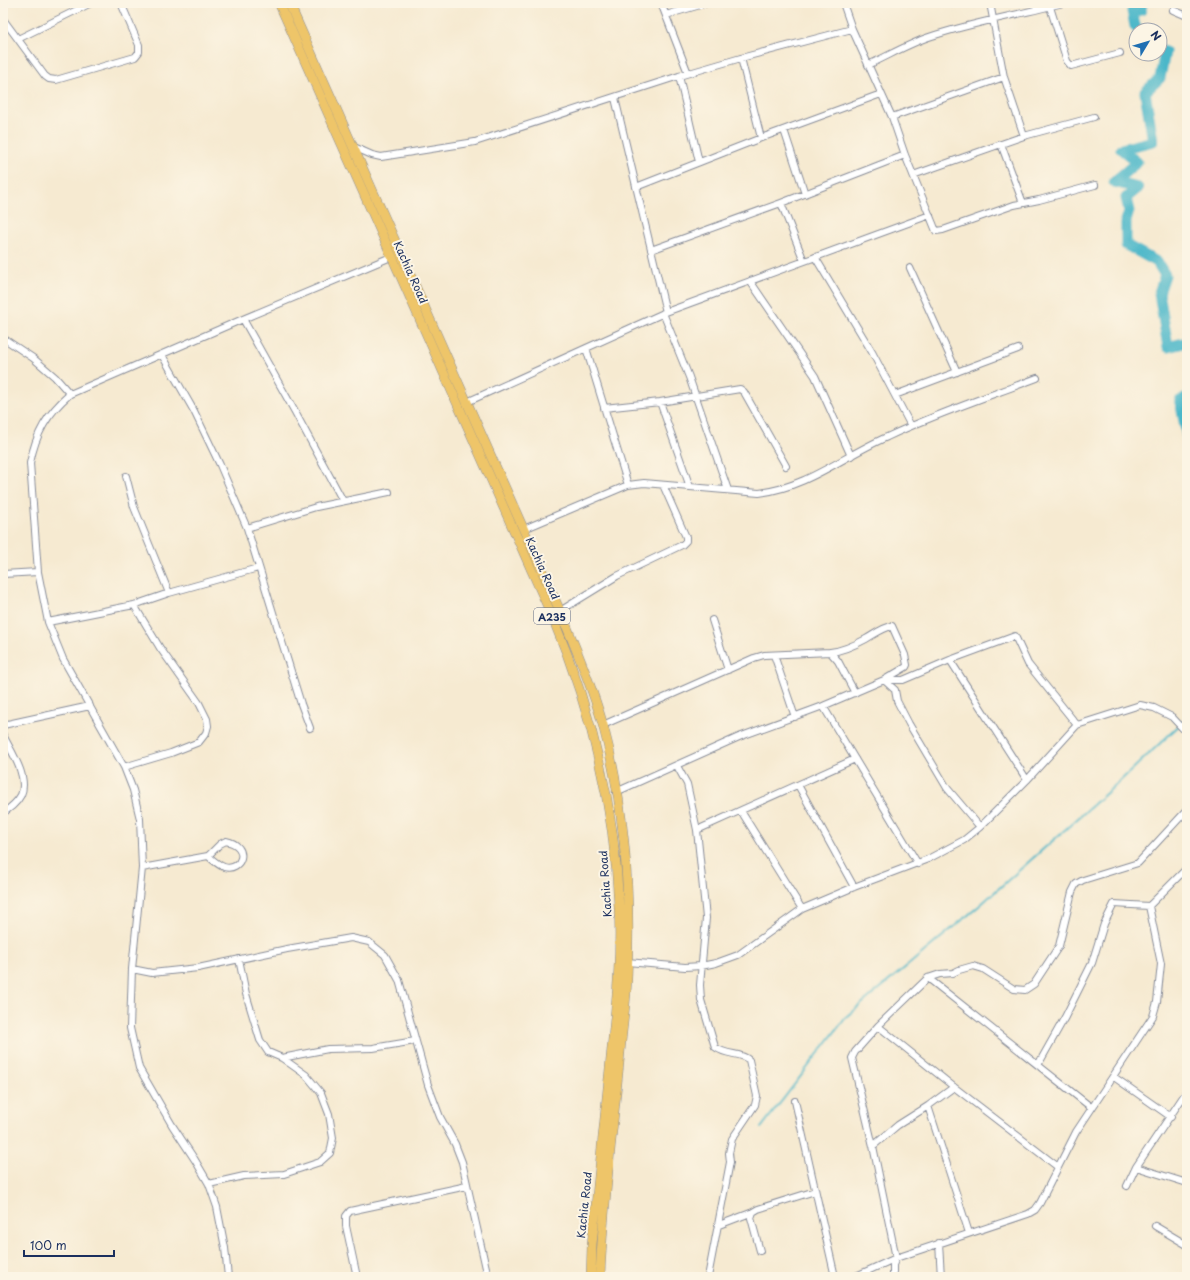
<svg xmlns="http://www.w3.org/2000/svg" width="1190" height="1280" font-family="'Playpen Sans',sans-serif">
	<style>
		.lines { fill: none; stroke-linecap: round; stroke-linejoin: round }
		.stream { stroke: #4cb7c9; stroke-width: 2 }
		.river { stroke: #4cb7c9; stroke-width: 11 }
		.minor-casing { stroke: #888c98; stroke-width: 8 }
		.highway-casing { stroke: #888c98; stroke-width: 10 }
		.minor { stroke: #fff; stroke-width: 6 }
		.highway { stroke: #eec569; stroke-width: 9 }
		.labels { text-anchor: middle; dominant-baseline: central; stroke-width: 4; stroke-linejoin: round; paint-order: stroke }
		.shield { fill: #fcf5e5; stroke: #5e6a86; stroke-width: 1 }
		.shield-label { font-size: 10px; font-weight: bold; fill: #1b2f5e }
		.street-label { font-size: 11px; fill: #1b2f5e; stroke: #fcf5e5 }
	</style>
	<rect width="100%" height="100%" fill="#fcf5e5"/>
	<filter id="ink" filterUnits="userSpaceOnUse"><feTurbulence type="fractalNoise" baseFrequency=".025" numOctaves="2"/><feDisplacementMap in="SourceGraphic" scale="8" xChannelSelector="R" yChannelSelector="G"/><feConvolveMatrix kernelMatrix="1 2 1 2 8 2 1 2 1" color-interpolation-filters="sRGB"/></filter>
	<filter id="wash" filterUnits="userSpaceOnUse"><feTurbulence type="fractalNoise" baseFrequency=".012" numOctaves="4" result="noise"/><feDisplacementMap in="SourceGraphic" scale="16" xChannelSelector="R" yChannelSelector="G"/><feGaussianBlur stdDeviation="0.9" result="paint"/><feColorMatrix in="noise" values="0 0 0 0 0 0 0 0 0 0 0 0 0 0 0 0 0 1.4 0 .05"/><feComposite in="paint" operator="in"/></filter>
	<g filter="url(#wash)">
		<rect width="100%" height="100%" fill="#f6ead1"/>
		<g class="lines">
			<!-- stream -->
			<path class="stream" d="M 761,1128 L 847,1016 L 979,906 L 1120,781 L 1187,718"/>
			<!-- river -->
			<path class="river" d="M 1138,30 L 1135,26 L 1132,11 L 1141,10 L 1142,3
				M 1160,50 L 1165,52 L 1160,78 L 1145,92 L 1153,141 L 1121,149 L 1137,162 L 1114,182 L 1138,188 L 1126,198 L 1129,211 L 1126,221 L 1126,245 L 1157,262 L 1165,275 L 1159,293 L 1168,347 L 1187,342
				M 1187,398 L 1180,401 L 1187,436"/>
		</g>
	</g>
	<g filter="url(#ink)">
		<g class="lines">
			<!-- minor casing -->
			<g class="minor-casing">
				<path id="minor" d="M 661,3 L 688,73
					M 843,3 L 852,29 L 892,117 L 905,155 L 936,231 L 943,230 L 1014,205 L 1039,200 L 1095,185
					M 990,3 L 1004,77 L 1024,136
					M 1050,7 L 1067,61 L 1071,66 L 1120,53
					M 1173,10 L 1187,16
					M 666,15 L 707,3
					M 3,19 L 45,76 L 49,79 L 56,80 L 135,57 L 139,52 L 139,45 L 121,3
					M 18,39 L 91,3
					M 741,58 L 761,138
					M 868,65 C 888,56 908,44 929,37 C 973,22 1019,15 1063,3
					M 679,76 L 699,162
					M 615,98 L 666,312
					M 892,117 L 1004,77
					M 784,130 L 805,194
					M 1001,144 L 1023,203
					M 354,147 L 372,155 L 381,157 L 475,142 L 679,76 L 741,58 L 852,29
					M 913,175 L 1024,136 L 1094,117
					M 636,187 L 761,138 L 881,94
					M 781,203 L 804,261
					M 651,250 L 781,203 L 905,155
					M 815,257 L 872,352 L 911,426
					M 910,268 L 957,372
					M 750,281 L 815,376 L 851,456
					M 663,313 L 689,377 L 728,490
					M 243,319 L 295,412 L 343,501
					M 3,338 L 33,358 L 55,377 L 70,394
					M 586,348 L 628,485
					M 162,355 L 194,411 L 220,465 L 247,528 L 301,704 L 310,728
					M 895,395 L 1018,349
					M 467,402 L 666,312 L 930,215
					M 660,402 L 690,487
					M 604,408 L 660,402 L 740,389 L 744,392 L 786,466
					M 126,476 L 134,507 L 169,593
					M 247,528 L 316,507 L 389,492
					M 524,529 L 628,485 L 644,483 L 759,493 C 808,487 843,456 887,437 C 935,414 987,397 1037,378
					M 3,574 L 38,572
					M 560,611 L 617,576 L 682,545 L 686,541 L 686,537 L 663,485
					M 712,620 L 728,670
					M 48,622 L 134,605 L 169,593 L 258,568
					M 830,652 C 843,651 855,645 866,639 C 875,634 882,628 892,626 L 905,655 L 907,665 L 906,667 L 884,680 L 895,690 L 897,701 L 909,724 L 947,788 L 980,827
					M 774,655 L 795,717
					M 950,660 L 1027,780
					M 823,706 L 918,864
					M 3,725 L 90,706
					M 603,725 L 754,658 L 764,655 L 830,652 L 838,661 L 855,693
					M 3,735 C 11,751 29,777 21,795 C 17,803 10,808 3,813
					M 677,766 L 687,784 L 697,830 L 706,918 L 700,985 L 701,1000 L 715,1047 C 726,1056 741,1052 749,1060 L 757,1096 L 755,1105 L 732,1139 L 729,1153 L 730,1162 L 708,1277
					M 124,767 L 171,753 L 199,742 L 206,733 L 208,726 L 207,719 L 199,703 L 160,648 L 134,605
					M 798,785 L 854,887
					M 616,792 L 739,737 L 823,706 L 884,680 L 903,680 L 950,660 L 1015,636 L 1028,664 L 1077,725
					M 741,811 L 802,909
					M 697,830 L 855,759
					M 142,868 L 208,856 L 220,844 L 226,841 C 251,846 242,872 224,867 C 218,865 213,860 208,856
					M 627,962 L 685,967 L 701,966 L 716,963 L 738,955 L 802,909 L 854,887 L 928,859 L 964,840 L 980,827 L 1027,780 L 1077,725 L 1140,705 L 1154,708 L 1172,717 L 1187,733
					M 132,969 L 152,973 L 198,968 L 287,949 L 351,938 L 369,942 L 385,955 L 399,980 L 428,1085 L 440,1117 L 455,1144 L 462,1162 L 488,1277
					M 928,978 L 1092,1108
					M 878,1026 L 954,1087 L 1058,1167
					M 282,1058 L 328,1049 L 373,1048 L 415,1041
					M 1038,1065 L 1065,1017 L 1092,963 L 1104,924 L 1114,904 L 1149,906
					M 1114,1077 L 1171,1117
					M 795,1101 L 835,1277
					M 928,1106 L 969,1233
					M 873,1146 L 898,1125 L 928,1106 L 954,1087
					M 1136,1167 L 1184,1182
					M 209,1184 L 244,1176 L 284,1174 L 320,1162 L 330,1153 L 333,1138 L 329,1114 L 321,1093 L 306,1075 L 282,1058 L 268,1052 L 260,1040 L 246,994 L 239,959
					M 1127,1186 L 1136,1167 L 1187,1091
					M 753,1212 L 751,1218 L 760,1251
					M 719,1225 L 753,1212 L 758,1209 L 815,1191
					M 1155,1226 L 1187,1245
					M 939,1243 L 941,1277
					M 228,1277 L 225,1248 L 217,1207 L 209,1184 L 195,1160 L 172,1125 L 139,1068 L 130,1028 L 132,969 L 142,868 L 140,819 L 133,790 L 124,767 L 63,659 L 48,622 L 38,572 L 30,463 C 36,433 47,414 70,394 L 243,319 L 391,257
					M 357,1277 L 346,1226 L 346,1216 L 350,1211 L 467,1186
					M 854,1277 L 896,1258 L 1028,1214 L 1035,1210 L 1040,1203 L 1076,1132 L 1153,1016 L 1157,1002 L 1161,964 L 1149,906 L 1187,868
					M 893,1277 L 893,1265 L 896,1258 L 873,1146 L 852,1058 L 855,1052 L 878,1026 L 928,978 L 940,974 L 953,973 L 959,970 L 973,966 L 983,969 L 1014,989 L 1025,990 L 1034,984 L 1059,946 L 1072,892 L 1076,884 L 1083,880 L 1138,863 L 1187,810"/>
			</g>
			<!-- highway casing -->
			<g class="highway-casing">
				<path id="highway" d="M 279,3 L 552,616 C 591,709 615,807 619,908 C 622,961 615,1015 610,1068 C 604,1127 598,1185 592,1244 L 591,1277
					M 289,3 L 560,611 C 576,648 592,686 603,725 C 625,807 631,895 627,979 C 626,1003 622,1028 620,1053 C 613,1128 603,1202 600,1277"/>
			</g>
			<!-- minor -->
			<use href="#minor" class="minor"/>
			<!-- highway -->
			<use href="#highway" class="highway"/>
		</g>
	</g>
	<g class="labels">
		<!-- shield labels -->
		<rect class="shield" x="534" y="608" width="36" height="16" rx="3"/>
		<g class="shield-label">
			<text x="552" y="616">A235</text>
		</g>
		<!-- street labels -->
		<g class="street-label">
			<text transform="translate(411 272) rotate(66)">Kachia Road</text>
			<text transform="translate(543 568) rotate(66)">Kachia Road</text>
			<text transform="translate(605 884) rotate(-94)">Kachia Road</text>
			<text transform="translate(584 1205) rotate(-84)">Kachia Road</text>
		</g>
	</g>
	<!-- margin -->
	<rect width="1190" height="1280" fill="none" stroke="#fcf5e5" stroke-width="16"/>
	<!-- north arrow -->
	<g transform="translate(1148 42) rotate(52)"><circle r="19" fill="#fcf5e5" stroke="#a2a6af"/>
	<path d="M0-3L7 15L0 10L-7 15Z" fill="#1f6fb2"/>
	<text y="-6" font-size="11" font-weight="bold" text-anchor="middle" fill="#1b2f5e">N</text>
	</g>
	<!-- scale -->
	<path d="M24 1250v6h90v-6" fill="none" stroke="#1b2f5e" stroke-width="2"/>
	<text x="30" y="1250" font-size="12" fill="#1b2f5e" stroke="#fcf5e5" stroke-width="3" paint-order="stroke">100 m</text>
</svg>
